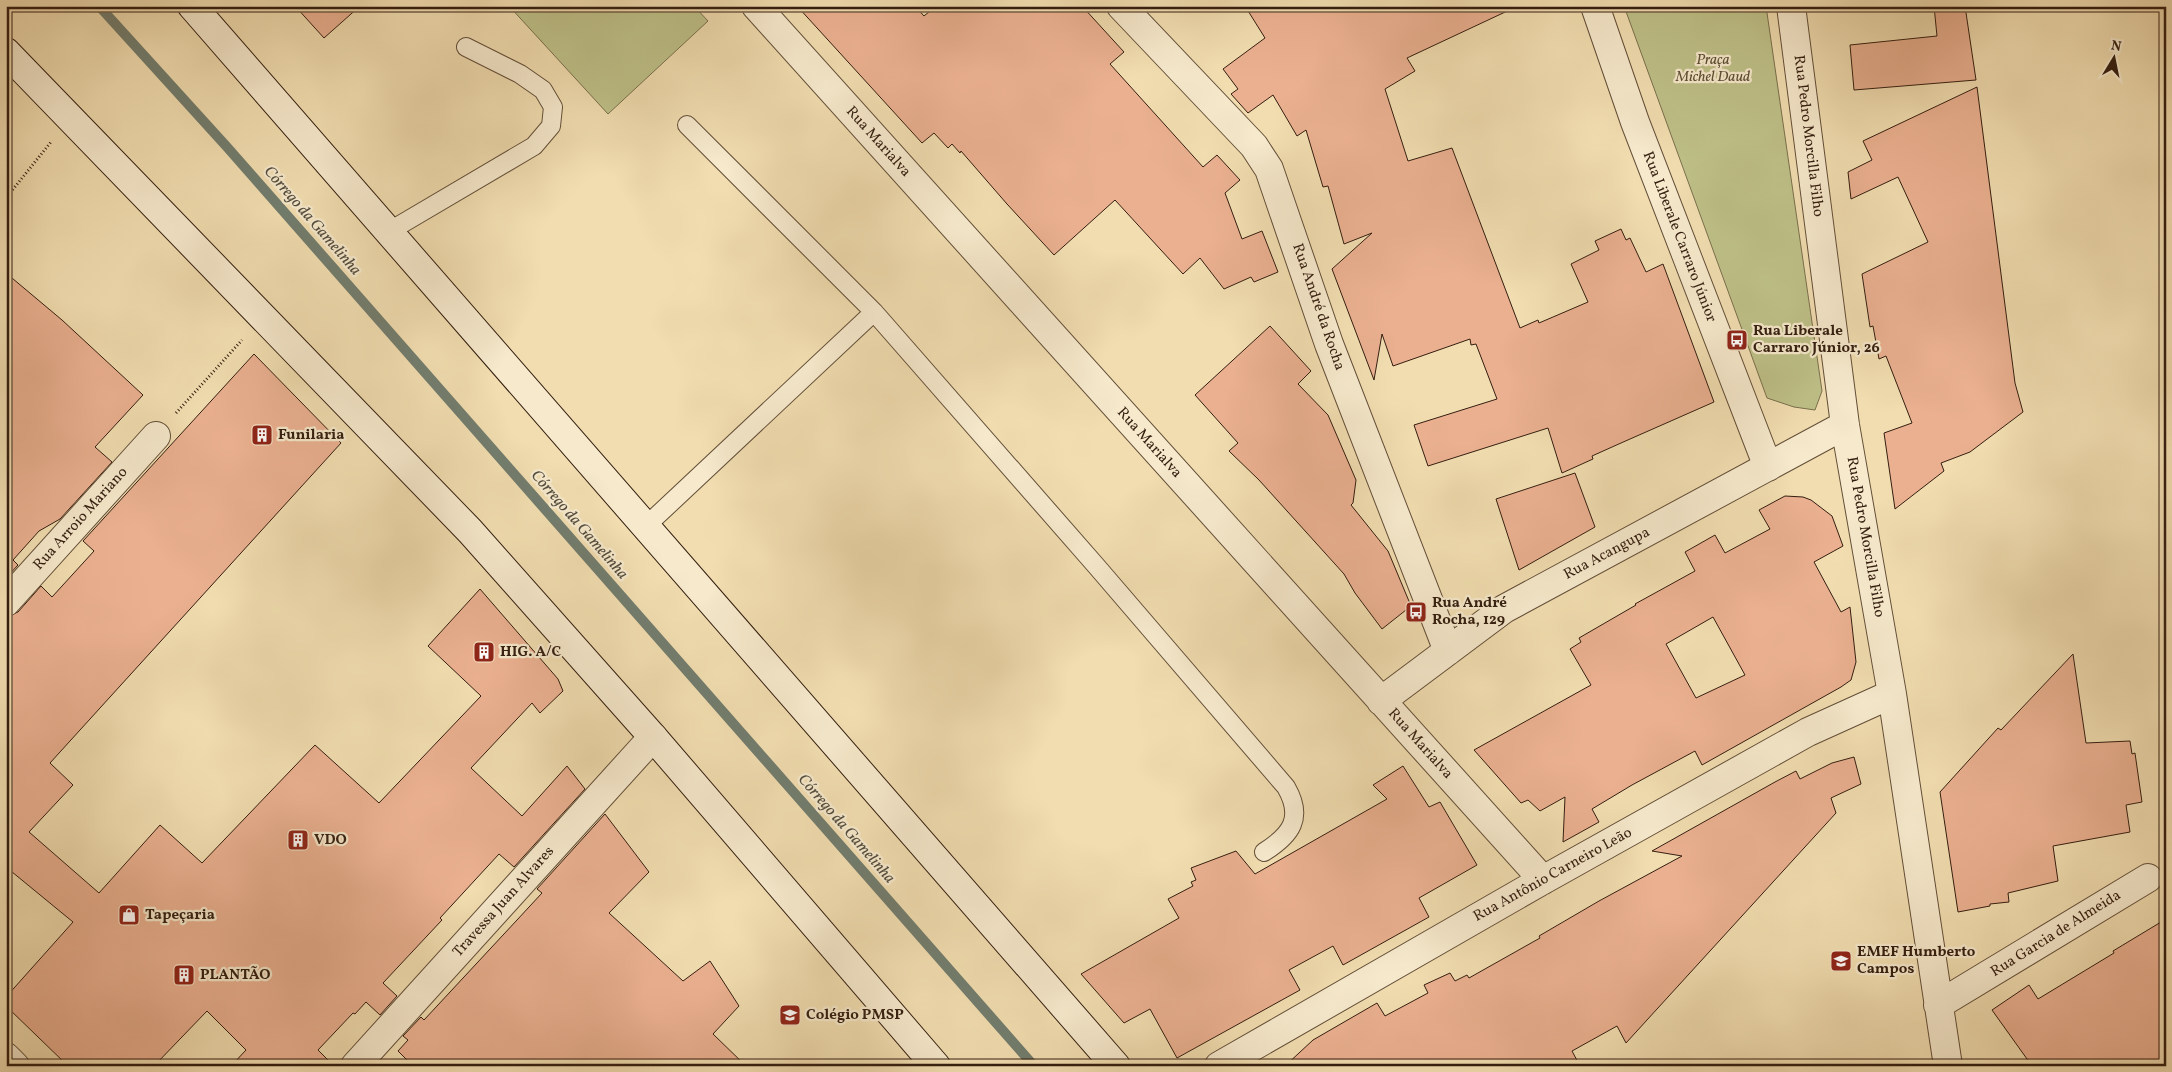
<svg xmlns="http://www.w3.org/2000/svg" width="2172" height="1072" font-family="Vollkorn,serif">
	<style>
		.green { fill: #bec088; stroke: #796f4c }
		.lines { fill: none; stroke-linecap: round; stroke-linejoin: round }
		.stream { stroke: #727d6e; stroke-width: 10 }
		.building { fill: #eab090; stroke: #341e10; fill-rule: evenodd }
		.service-casing { stroke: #634e38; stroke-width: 20 }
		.minor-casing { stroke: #634e38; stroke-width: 30 }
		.secondary-casing { stroke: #341e10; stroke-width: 30 }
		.path { stroke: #341e10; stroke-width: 3; stroke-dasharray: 1 2.5; stroke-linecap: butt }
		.service { stroke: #f6e9cc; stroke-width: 18 }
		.minor { stroke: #f6e9cc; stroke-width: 28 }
		.secondary { stroke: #f6e9cc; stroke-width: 28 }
		.labels { text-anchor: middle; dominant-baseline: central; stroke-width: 4.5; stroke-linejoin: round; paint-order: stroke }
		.park-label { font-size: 15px; font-style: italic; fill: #5d4f34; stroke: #f6e9cc }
		.street-label { font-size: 15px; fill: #341e10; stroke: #f6e9cc }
		.poi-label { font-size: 15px; font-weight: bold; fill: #341e10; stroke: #f6e9cc; text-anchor: start }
		.water-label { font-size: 16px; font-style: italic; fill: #534d3f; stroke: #f6e9cc }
	</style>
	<rect width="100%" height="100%" fill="#f1ddb0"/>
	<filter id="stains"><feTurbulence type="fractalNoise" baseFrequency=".004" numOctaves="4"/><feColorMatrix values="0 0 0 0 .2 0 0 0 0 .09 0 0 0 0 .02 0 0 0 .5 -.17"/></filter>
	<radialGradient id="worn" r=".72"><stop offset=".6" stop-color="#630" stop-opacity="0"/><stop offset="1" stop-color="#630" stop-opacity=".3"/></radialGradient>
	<!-- green -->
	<path class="green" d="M 509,6 L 694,6 L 708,21 L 608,114 Z
		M 1624,6 L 1766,6 L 1822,391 L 1815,410 L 1794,407 L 1767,398 Z"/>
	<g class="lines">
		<!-- stream -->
		<path class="stream" d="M 99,6 L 227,147 L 1034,1066"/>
	</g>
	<!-- building -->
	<path class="building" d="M 295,6 L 360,6 L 324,38 Z
		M 797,6 L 915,6 L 924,16 L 936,6 L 1082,6 L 1124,52 L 1110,64 L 1203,167 L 1217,155 L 1240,180 L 1225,193 L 1242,239 L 1262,231 L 1278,272 L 1254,282 L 1251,277 L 1224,289 L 1200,258 L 1183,274 L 1115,200 L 1054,255 L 1007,204 L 961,151 L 960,153 L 952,144 L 948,148 L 934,133 L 922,143 Z
		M 1245,6 L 1518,6 L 1407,58 L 1415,71 L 1385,89 L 1408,161 L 1452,148 L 1520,328 L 1538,320 L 1539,323 L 1588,302 L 1571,264 L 1599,250 L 1595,241 L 1621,229 L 1626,240 L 1630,238 L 1646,272 L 1663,264 L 1714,402 L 1621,443 L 1592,456 L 1593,459 L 1562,473 L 1548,428 L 1428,466 L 1414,425 L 1497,399 L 1476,344 L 1471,345 L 1470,339 L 1393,366 L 1382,334 L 1374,380 L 1332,269 L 1372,233 L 1344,244 L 1328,186 L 1323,187 L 1306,130 L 1297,136 L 1273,95 L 1248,113 L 1231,94 L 1238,89 L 1223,69 L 1265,38 Z
		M 1934,6 L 1965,6 L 1976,80 L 1854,90 L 1850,45 L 1937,36 Z
		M 1977,87 L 2015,383 L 2023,412 L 1970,452 L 1941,463 L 1944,471 L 1895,509 L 1884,433 L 1912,423 L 1886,356 L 1879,359 L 1873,326 L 1870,327 L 1862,274 L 1928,242 L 1898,177 L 1851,199 L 1848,172 L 1872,160 L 1863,141 Z
		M 6,273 L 62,320 L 143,395 L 95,447 L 112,462 L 60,519 L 39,531 L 13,560 L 18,565 L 6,578 Z
		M 1270,326 L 1311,371 L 1298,384 L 1328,415 L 1356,480 L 1353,503 L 1351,505 L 1388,551 L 1411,606 L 1382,629 L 1355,593 L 1344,574 L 1259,480 L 1229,451 L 1238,443 L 1195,395 Z
		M 254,354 L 341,443 L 50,763 L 73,785 L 29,832 L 99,893 L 160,825 L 202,863 L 315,745 L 379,803 L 481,696 L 428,646 L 480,589 L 558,679 L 563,691 L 540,713 L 532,703 L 471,768 L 522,816 L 567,766 L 585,789 L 514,867 L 499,854 L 440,918 L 442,920 L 383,983 L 397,996 L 380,1015 L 366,1002 L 355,1014 L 353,1013 L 318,1050 L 334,1066 L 231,1066 L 246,1050 L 207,1011 L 154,1066 L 68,1066 L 6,1006 L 6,997 L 73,922 L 6,867 L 6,617 L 18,612 L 41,586 L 52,597 L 94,551 L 83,541 Z
		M 1575,473 L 1595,527 L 1519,570 L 1496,499 Z
		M 1785,496 L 1803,497 L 1811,500 L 1832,516 L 1843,546 L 1814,562 L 1841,612 L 1850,607 L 1856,662 L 1851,680 L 1841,687 L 1702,765 L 1695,751 L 1632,785 L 1592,809 L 1599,822 L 1563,842 L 1565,797 L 1540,811 L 1528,800 L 1521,803 L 1474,750 L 1591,685 L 1570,649 L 1581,642 L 1579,638 L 1636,605 L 1635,604 L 1695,571 L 1685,552 L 1715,535 L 1725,553 L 1770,529 L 1759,510 ZM 1713,617 L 1745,675 L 1696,698 L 1666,644 Z
		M 2073,654 L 2086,743 L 2130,741 L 2132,754 L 2135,753 L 2142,802 L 2126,805 L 2130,832 L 2053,846 L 2058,881 L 2008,893 L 2009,902 L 1990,904 L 1990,906 L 1958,912 L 1940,792 L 1998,728 L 2001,730 Z
		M 1854,757 L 1861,784 L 1831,798 L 1836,813 L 1626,1043 L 1617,1026 L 1572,1051 L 1580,1066 L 1285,1066 L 1313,1040 L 1377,1003 L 1385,1016 L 1428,993 L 1424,985 L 1450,973 L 1455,981 L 1467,975 L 1469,978 L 1540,938 L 1539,936 L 1599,901 L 1682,856 L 1652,851 L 1775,782 L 1796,771 L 1800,779 L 1832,763 Z
		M 1403,766 L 1429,807 L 1440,802 L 1477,865 L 1419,898 L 1429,917 L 1343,965 L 1333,946 L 1289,970 L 1300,990 L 1177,1058 L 1150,1009 L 1124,1023 L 1081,974 L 1179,918 L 1168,899 L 1193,886 L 1191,882 L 1196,880 L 1191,868 L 1236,851 L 1255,874 L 1387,799 L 1373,785 Z
		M 605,814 L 649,872 L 609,913 L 683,981 L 710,961 L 739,1006 L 713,1034 L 746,1066 L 413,1066 L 398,1051 L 408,1040 L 403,1036 L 421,1017 L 424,1020 L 517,920 L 542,893 L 537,889 Z
		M 2166,919 L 2166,1066 L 2032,1066 L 1992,1010 L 2029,985 L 2038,999 L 2114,953 L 2113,951 Z"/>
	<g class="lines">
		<!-- service casing -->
		<g class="service-casing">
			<path id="service" d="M 687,125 L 874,312 L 1098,568 L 1286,787 C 1304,818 1291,835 1264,852
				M 388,232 L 534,146 L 551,126 L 553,107 L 543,90 L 520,74 L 466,47
				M 646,526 L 874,312"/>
		</g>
		<!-- minor casing -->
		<g class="minor-casing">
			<path id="minor" d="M 756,6 L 1543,880
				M 1121,6 L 1254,146 L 1269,169 L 1329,344 L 1448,651
				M 1595,6 L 1635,122 L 1768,467
				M 1791,6 L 1845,425 L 1892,694 L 1948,1066
				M 6,602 L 156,436
				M 1381,701 L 1504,609 L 1845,425
				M 1938,1005 L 2148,878
				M 6,1057 L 15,1066
				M 355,1066 L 653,737
				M 1219,1066 L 1543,880 L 1808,732 L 1892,694"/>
		</g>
		<!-- secondary casing -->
		<g class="secondary-casing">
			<path id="secondary" d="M 192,6 L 1116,1066
				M 6,52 L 470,531 L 653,737 L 936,1066"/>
		</g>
		<!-- path -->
		<path class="path" d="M 6,198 L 51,142
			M 176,413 L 242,340"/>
		<!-- service -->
		<use href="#service" class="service"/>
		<!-- minor -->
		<use href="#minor" class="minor"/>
		<!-- secondary -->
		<use href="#secondary" class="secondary"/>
	</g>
	<!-- icons -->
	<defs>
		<g id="bus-square" transform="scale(1.125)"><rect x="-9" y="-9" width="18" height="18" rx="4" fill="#8f2418" stroke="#f6e9cc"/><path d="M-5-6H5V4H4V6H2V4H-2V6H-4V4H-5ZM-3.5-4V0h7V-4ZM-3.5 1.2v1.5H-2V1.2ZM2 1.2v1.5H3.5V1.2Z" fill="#fff"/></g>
		<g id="building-square" transform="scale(1.125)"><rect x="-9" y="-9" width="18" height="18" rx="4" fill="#8f2418" stroke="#f6e9cc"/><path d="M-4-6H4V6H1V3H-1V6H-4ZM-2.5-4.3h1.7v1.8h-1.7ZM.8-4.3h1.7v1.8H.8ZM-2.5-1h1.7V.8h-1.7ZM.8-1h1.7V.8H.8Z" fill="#fff"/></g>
		<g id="shop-square" transform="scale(1.125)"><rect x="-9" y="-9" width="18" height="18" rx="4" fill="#8f2418" stroke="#f6e9cc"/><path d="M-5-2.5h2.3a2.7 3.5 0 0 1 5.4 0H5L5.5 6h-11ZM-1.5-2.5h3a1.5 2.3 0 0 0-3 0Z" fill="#fff"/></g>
		<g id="school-square" transform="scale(1.125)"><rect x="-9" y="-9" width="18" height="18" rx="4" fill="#8f2418" stroke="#f6e9cc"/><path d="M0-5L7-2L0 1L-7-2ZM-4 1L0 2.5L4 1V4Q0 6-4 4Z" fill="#fff"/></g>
	</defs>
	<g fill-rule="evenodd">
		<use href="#bus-square" x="1737" y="340"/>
		<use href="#building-square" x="262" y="435"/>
		<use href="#bus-square" x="1416" y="612"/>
		<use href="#building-square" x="484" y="652"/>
		<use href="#building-square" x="298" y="840"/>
		<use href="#shop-square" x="129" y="915"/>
		<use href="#school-square" x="1841" y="961"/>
		<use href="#building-square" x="184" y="975"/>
		<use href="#school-square" x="790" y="1015"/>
	</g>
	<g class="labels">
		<!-- park labels -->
		<g class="park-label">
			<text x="1713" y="60">Praça<tspan x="1713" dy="17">Michel Daud</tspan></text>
		</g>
		<!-- street labels -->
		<g class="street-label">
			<text transform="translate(1808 136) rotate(83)">Rua Pedro Morcilla Filho</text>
			<text transform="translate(878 142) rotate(48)">Rua Marialva</text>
			<text transform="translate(1679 237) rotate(69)">Rua Liberale Carraro Júnior</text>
			<text transform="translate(1318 307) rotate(71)">Rua André da Rocha</text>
			<text transform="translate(1149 443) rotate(48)">Rua Marialva</text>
			<text transform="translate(81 519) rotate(-48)">Rua Arroio Mariano</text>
			<text transform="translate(1865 537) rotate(80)">Rua Pedro Morcilla Filho</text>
			<text transform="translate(1607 554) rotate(-28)">Rua Acangupa</text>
			<text transform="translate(1420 744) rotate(48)">Rua Marialva</text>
			<text transform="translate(1553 875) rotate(-29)">Rua Antônio Carneiro Leão</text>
			<text transform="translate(504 902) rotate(-48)">Travessa Juan Alvares</text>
			<text transform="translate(2056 934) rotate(-32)">Rua Garcia de Almeida</text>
		</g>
		<!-- poi labels -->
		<g class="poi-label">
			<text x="1753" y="331">Rua Liberale<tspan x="1753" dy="17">Carraro Júnior, 26</tspan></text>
			<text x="278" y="435">Funilaria</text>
			<text x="1432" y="603">Rua André<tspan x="1432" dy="17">Rocha, 129</tspan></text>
			<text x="500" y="652">HIG. A/C</text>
			<text x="314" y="840">VDO</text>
			<text x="145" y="915">Tapeçaria</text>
			<text x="1857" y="952">EMEF Humberto<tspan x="1857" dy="17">Campos</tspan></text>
			<text x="200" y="975">PLANTÃO</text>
			<text x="806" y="1015">Colégio PMSP</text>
		</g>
		<!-- water labels -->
		<g class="water-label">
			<text transform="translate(312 221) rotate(49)">Córrego da Gamelinha</text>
			<text transform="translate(579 525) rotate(49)">Córrego da Gamelinha</text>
			<text transform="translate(846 829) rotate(49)">Córrego da Gamelinha</text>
		</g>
	</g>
	<!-- margin -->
	<rect width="2172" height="1072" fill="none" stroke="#f1ddb0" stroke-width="25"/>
	<rect x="8" y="8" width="2157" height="1057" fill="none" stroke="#341e10" stroke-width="2.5"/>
	<rect x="12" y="12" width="2147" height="1047" fill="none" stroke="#341e10"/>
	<!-- north arrow -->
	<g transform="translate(2114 58) rotate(10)" stroke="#f6e9cc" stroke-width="4" paint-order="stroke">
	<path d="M0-4L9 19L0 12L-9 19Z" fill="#341e10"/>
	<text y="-8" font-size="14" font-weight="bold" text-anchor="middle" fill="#341e10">N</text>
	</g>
	<rect width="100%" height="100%" filter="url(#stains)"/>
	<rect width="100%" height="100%" fill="url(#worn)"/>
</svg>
